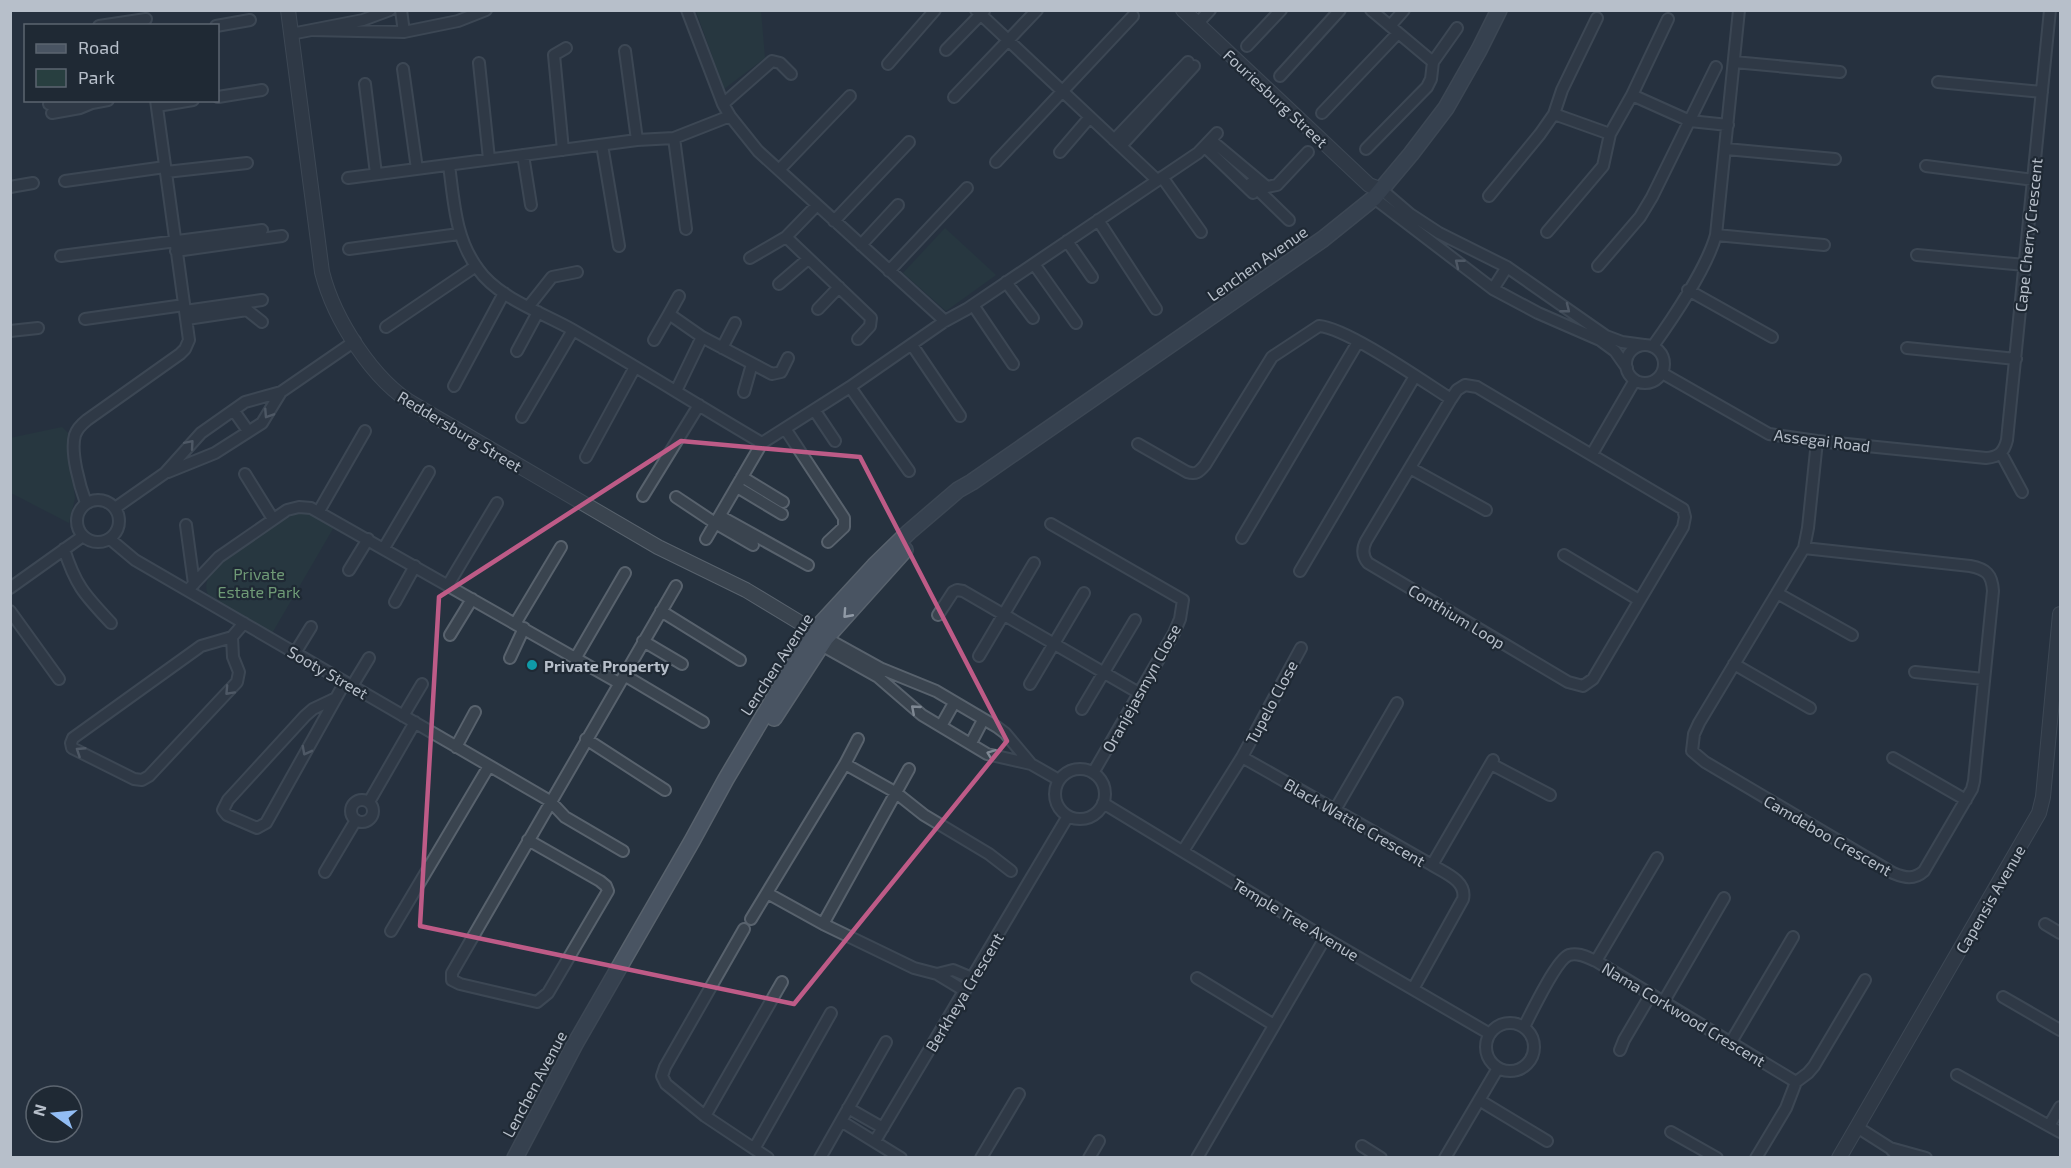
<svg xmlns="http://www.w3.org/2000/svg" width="2071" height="1168" font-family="'Exo 2',sans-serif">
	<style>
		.green { fill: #283f40 }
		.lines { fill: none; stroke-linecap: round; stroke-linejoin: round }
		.minor-casing { stroke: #58626d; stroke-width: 14 }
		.tertiary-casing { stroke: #58626d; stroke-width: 16 }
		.secondary-casing { stroke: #58626d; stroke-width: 18 }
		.minor { stroke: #3a444f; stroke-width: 10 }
		.tertiary { stroke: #3a444f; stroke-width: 14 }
		.secondary { stroke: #495462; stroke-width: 15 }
		.oneway { stroke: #7f8893 }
		.oneway2 { stroke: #909aa6 }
		.marked { fill: none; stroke: #be5b87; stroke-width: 4.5; stroke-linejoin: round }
		.culture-dot { fill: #0f9aa8; stroke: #1f2934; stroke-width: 2 }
		.labels { text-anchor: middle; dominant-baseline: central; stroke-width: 4.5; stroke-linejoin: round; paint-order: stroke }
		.street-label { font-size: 16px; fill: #b7bfca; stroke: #1f2934 }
		.park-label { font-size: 16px; fill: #6f9a76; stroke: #1f2934 }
		.poi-label { font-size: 16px; font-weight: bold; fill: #b7bfca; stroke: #1f2934; text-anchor: start }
	</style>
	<rect width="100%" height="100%" fill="#26323f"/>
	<!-- green -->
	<path class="green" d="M 696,11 L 761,11 L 765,58 L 724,89 Z
		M 945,228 L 996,275 L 946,311 L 903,273 Z
		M 62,427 L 70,435 L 68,445 L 75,498 L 69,523 L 11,493 L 10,438 Z
		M 300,513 L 312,514 L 334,527 L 271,635 L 211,598 C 205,592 205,584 209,577 C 218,562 283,516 300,513 Z"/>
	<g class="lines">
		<!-- minor casing -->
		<g class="minor-casing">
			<path id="minor" d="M 401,10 L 404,32
				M 687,10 L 723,104 L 730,116 L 758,151 L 945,321
				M 976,10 L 1157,180
				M 1597,18 L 1562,90 L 1554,114 L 1610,134
				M 1668,19 L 1632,95 L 1690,121 L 1728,125
				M 1197,24 L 1210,10
				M 99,26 L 146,19
				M 216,26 L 250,20
				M 1390,26 L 1404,10
				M 312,30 L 404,32 L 458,21 L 486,10
				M 291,34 L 363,20 L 390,10
				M 1247,46 L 1281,10
				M 946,50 L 984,11
				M 625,51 L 637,140
				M 1433,62 L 1457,28
				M 1734,62 L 1840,72
				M 479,63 L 489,159
				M 888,64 L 935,10
				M 403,69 L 417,169
				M 1280,76 L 1340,10
				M 1938,82 L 2042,92
				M 365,84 L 376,174
				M 218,97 L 262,90
				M 954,97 L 1037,10
				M 49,104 L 77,100
				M 723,104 L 772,61 L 780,63 L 791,74
				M 157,106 L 193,100
				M 52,113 L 80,108 L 92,103 L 108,100
				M 1322,113 L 1398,33
				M 674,138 L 686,229
				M 1114,140 L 1188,62
				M 1212,141 L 1267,187 L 1277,185 L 1308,152
				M 602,145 L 619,246
				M 1121,146 L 1194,66
				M 1205,147 L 1253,193
				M 1366,149 L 1427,87 L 1431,79 L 1433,62 L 1371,10
				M 1726,149 L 1835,159
				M 563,150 L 554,55 L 566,48
				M 1060,152 L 1090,117
				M 523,155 L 531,205
				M 996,162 L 1133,16
				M 449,165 C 454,202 455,238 478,269 C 498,298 543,313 573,330 C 637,367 699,406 762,443
				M 1926,166 L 2034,180
				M 779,170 L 850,96
				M 166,172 L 247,163
				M 1162,177 L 1201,232
				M 348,178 L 637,140 L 674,138 L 730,116
				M 65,181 L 165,167
				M 1251,183 L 1289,220
				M 10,187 L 33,183
				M 1382,190 L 1410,214 L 1439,233 L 1507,267 L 1606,336 L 1622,342 L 1644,345
				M 1489,196 L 1540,134 L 1554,114
				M 1374,198 L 1493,289 L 1538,313 L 1600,340 L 1615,351 L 1627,368
				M 1098,220 L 1156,309
				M 834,221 L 909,142
				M 1547,232 L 1603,166 L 1610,134 L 1632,95
				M 1716,235 L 1824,245
				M 786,237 L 871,318 L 870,326 L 858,339
				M 1067,241 L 1092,277
				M 861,245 L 898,205
				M 349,249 L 459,234
				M 176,251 L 282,236
				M 1917,255 L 2025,265
				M 61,256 L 262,230
				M 750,258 L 786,237 L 817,205
				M 1034,264 L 1076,323
				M 1598,266 L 1640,217 L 1652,197 L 1716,67
				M 889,271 L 967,188
				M 1006,282 L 1033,318
				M 779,284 L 808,259
				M 1493,289 L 1507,267
				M 1688,290 L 1772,337
				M 679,296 L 669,314 L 702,337
				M 973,305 L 1013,364
				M 529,306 L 552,277 L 577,272
				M 818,309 L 839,287
				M 185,311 L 262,300
				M 85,319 L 184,305
				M 187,319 L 247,310 L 262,322
				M 386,327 L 476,266
				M 10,331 L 38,328
				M 654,340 L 669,314
				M1626 364a19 19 0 1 1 38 0a19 19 0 1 1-38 0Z
				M 912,345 L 960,416
				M 1653,346 C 1673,318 1707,267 1716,235 L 1739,10
				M 722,348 L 735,323
				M 1907,348 L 2016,359
				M 517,351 L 538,312
				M 1662,373 L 1769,434 L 1817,441 L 1986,458 C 1999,457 2004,452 2007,440 L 2050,10
				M 1465,385 L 1477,387 L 1683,509 L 1685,517 L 1683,527 L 1593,679 L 1583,686 L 1568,682 L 1368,563 C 1362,556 1362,549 1366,541 L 1451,399 L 1457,390 Z
				M 454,386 L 504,293
				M 850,387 L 909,471
				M 676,391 L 702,337 L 772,374 L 781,372 L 788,358
				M 744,392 L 752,364
				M 234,411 L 248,431
				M 815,411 L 835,441
				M 522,417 L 573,330
				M 786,430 L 844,518 L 844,527 L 828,542
				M 1138,444 L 1187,472 C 1196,475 1199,472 1205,465 L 1272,357 L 1319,326 C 1347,328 1424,382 1451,399
				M 2001,453 L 2022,492
				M 1592,454 L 1635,380
				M 586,457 L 635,367
				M 1410,468 L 1486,510
				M 168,472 L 215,453 L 262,423 L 281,392
				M 245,474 L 273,519
				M 742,477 L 783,502
				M 737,487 L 782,514
				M 643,496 L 699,405
				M 676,497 L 715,523 L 753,545
				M77 521a21 21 0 1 1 42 0a21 21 0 1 1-42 0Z
				M 86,503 C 80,487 70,452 75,435 C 77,429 82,424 87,420 L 180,354 L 185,349 L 189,340 L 156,100
				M 115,508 L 165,473 L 201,433 L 245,402 L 281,392 L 355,341
				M 319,511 L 365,431
				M 720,516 L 808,565
				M 1051,524 L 1183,600 L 1180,619 L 1174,633 L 1093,773
				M 186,525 L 194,584
				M 1242,538 L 1358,342
				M 110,539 L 135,560 L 550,801 L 565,817 L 623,851
				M 706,539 L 762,443 L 850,387 L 945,321 L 967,309 L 1198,153 L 1217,133
				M 384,548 L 429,472
				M 1804,548 L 1970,566 C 1986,569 1992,574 1993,591 L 1974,781 L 1972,789 L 1924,871 C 1914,880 1905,878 1893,873 L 1705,762 L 1692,751 L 1694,734 L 1699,723 L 1804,548 L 1808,528 L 1817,441
				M 64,549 C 76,587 86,596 111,623
				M 1564,555 L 1639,600
				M 349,570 L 368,539
				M 1300,571 L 1415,376
				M 448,585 L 497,503
				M 10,588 L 83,536
				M 188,590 L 219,557 L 287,510 L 299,507 L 311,508 L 619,683
				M 1777,593 L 1852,635
				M 395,602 L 415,566
				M 10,611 L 59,679
				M 661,611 L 740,660
				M 938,615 L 953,592 L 957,590 L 963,591 L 1139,693
				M 515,624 L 561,547
				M 450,635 L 472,599
				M 232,637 L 233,657 L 239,672 L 237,682 L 149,776 L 142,780 L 134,779 L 72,748 L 71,743 L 73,738 L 201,646 L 232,637 L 244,623
				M 826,638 L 882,669 L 936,691 L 997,727 L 1005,733 L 1031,764 L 1059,780
				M 643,641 L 682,664
				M 821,645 L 878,677 L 922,715 L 987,754 L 1031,764
				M 295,653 L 311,627
				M 979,656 L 1034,563
				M 510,658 L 524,628
				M 575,659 L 625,573
				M 1734,664 L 1810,708
				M 1915,672 L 1984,679
				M 624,675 L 703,722
				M 1030,684 L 1084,593
				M 352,686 L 369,658
				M 334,699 L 313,709 L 305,716 L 228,800 L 223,810 L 227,815 L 257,828 L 266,823 L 345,682
				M 1082,709 L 1135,620
				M 403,716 L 422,684
				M 941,726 L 954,703
				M 586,739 L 665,790
				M 971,743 L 983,720
				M 456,747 L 475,712
				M 1242,757 L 1432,865 C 1445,873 1467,881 1463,899 L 1413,989
				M 1893,758 L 1966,800
				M 845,764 L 895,792 L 924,815 L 989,854 L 1011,871
				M 1491,764 L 1550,795
				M1055 794a25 25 0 1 1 50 0a25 25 0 1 1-50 0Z
				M351 811a11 11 0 1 1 22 0a11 11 0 1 1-22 0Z
				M 369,802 L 415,722
				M 1103,803 L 1325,938 L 1490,1034
				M 1335,810 L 1397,703
				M 528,840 L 600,881 L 606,886 L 608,891 L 548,993 L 537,1002 L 460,984 L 452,980 L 452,973 L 676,586
				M 1183,851 L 1242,757 L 1301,648
				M 1432,865 L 1493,760
				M 325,872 L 356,820
				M 767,893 L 823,924 L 914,968 L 937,974 L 953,970 L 972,978
				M 751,919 L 845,764 L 858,739
				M 823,924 L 909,769
				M 2045,924 L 2060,933
				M 744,929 L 665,1067 L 662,1076 L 666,1084 L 705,1116 L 768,1158
				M 391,931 L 489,766
				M 1596,961 L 1657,858
				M 937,974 L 965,991
				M 1197,978 L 1274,1025
				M 2003,997 L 2060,1030
				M 1664,1001 L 1724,898
				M1486 1047a24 24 0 1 1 48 0a24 24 0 1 1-48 0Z
				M 1524,1027 C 1531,1013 1557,959 1569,955 C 1579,952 1588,958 1596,961 L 1796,1082
				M 1731,1042 L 1793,937
				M 1620,1050 L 1624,1040 L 1651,994
				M 1957,1075 L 2060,1132
				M 1796,1082 L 1808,1073 L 1814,1066 L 1865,980
				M 1479,1100 L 1547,1141
				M 848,1108 L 883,1128
				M 705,1116 L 782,982
				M 841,1121 L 901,1158
				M 2049,1126 L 2060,1107
				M 1857,1127 L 1890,1148 L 1899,1158
				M 1671,1132 L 1717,1158
				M 875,1141 L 1068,816
				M 1362,1146 L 1381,1158
				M 1890,1148 L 1926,1158
				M 754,1149 L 831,1013
				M 820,1158 L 886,1042
				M 981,1158 L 1019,1094
				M 1089,1158 L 1099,1141
				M 1197,1158 L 1325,938
				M 1445,1158 L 1498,1068
				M 1756,1158 L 1786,1108 L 1796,1082"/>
		</g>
		<!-- tertiary casing -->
		<g class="tertiary-casing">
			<path id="tertiary" d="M 288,10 L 322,272 C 334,319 373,381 415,405 L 658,547 L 746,590 L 822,636
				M 1183,10 L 1369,185 L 1382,190
				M 1839,1158 L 2039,813 L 2043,797 L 2060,614"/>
		</g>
		<!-- secondary casing -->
		<g class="secondary-casing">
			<path id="secondary" d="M 774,718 L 826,638 L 905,550
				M 515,1158 L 575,1044 L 692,841 L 726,779 L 814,631 L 874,566 L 909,532 L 958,490 L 972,482 L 1323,239 L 1374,198 L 1411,154 L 1446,108 L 1479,50 L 1499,10"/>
		</g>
		<!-- minor -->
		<use href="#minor" class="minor"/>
		<!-- tertiary -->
		<use href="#tertiary" class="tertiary"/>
		<!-- secondary -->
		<use href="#secondary" class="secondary"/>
	</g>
	<!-- one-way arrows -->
	<defs><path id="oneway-chevron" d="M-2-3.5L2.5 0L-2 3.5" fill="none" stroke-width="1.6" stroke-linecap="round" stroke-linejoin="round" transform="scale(1.5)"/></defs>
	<g class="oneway">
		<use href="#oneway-chevron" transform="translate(1459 263) rotate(-141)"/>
		<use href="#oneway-chevron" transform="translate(1566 309) rotate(38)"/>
		<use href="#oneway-chevron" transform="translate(268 414) rotate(123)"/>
		<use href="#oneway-chevron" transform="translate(190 444) rotate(-49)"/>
		<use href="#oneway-chevron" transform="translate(229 691) rotate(133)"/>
		<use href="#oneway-chevron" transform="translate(915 709) rotate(-139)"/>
		<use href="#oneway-chevron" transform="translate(80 751) rotate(-147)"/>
		<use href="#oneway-chevron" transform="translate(306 751) rotate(118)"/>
		<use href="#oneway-chevron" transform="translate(991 754) rotate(-159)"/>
	</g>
	<use class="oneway2" href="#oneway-chevron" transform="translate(847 614) rotate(132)"/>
	<!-- marked area -->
	<path d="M0 0H2071V1168H0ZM 681,441 L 860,457 L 1007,741 L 794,1004 L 420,926 L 439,597 Z" fill="#26323f" fill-opacity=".55" fill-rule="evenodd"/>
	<path class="marked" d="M 681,441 L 860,457 L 1007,741 L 794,1004 L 420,926 L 439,597 Z"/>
	<!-- markers -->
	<circle class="culture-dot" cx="532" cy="665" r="6"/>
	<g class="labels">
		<!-- street labels -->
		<g class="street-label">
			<text transform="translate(1276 98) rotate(43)">Fouriesburg Street</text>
			<text transform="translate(2028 235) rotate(-84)">Cape Cherry Crescent</text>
			<text transform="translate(1257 263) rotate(-35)">Lenchen Avenue</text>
			<text transform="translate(460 431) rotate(31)">Reddersburg Street</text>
			<text transform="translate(1822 440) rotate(7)">Assegai Road</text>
			<text transform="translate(1457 616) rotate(31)">Conthium Loop</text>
			<text transform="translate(776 664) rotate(-57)">Lenchen Avenue</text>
			<text transform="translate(328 672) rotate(30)">Sooty Street</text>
			<text transform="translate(1141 688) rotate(-61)">Oranjejasmyn Close</text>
			<text transform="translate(1271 702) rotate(-62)">Tupelo Close</text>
			<text transform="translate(1355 822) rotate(30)">Black Wattle Crescent</text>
			<text transform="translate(1828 835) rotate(30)">Camdeboo Crescent</text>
			<text transform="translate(1990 899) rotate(-60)">Capensis Avenue</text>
			<text transform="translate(1296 919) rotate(31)">Temple Tree Avenue</text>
			<text transform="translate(964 992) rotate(-59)">Berkheya Crescent</text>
			<text transform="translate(1684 1014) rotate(31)">Nama Corkwood Crescent</text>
			<text transform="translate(534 1084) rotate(-62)">Lenchen Avenue</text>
		</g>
		<!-- park labels -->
		<g class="park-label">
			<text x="259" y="573">Private<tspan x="259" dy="18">Estate Park</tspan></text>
		</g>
		<!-- poi labels -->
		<g class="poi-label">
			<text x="544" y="665">Private Property</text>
		</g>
	</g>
	<!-- border -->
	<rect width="2071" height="1168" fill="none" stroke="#b7bfca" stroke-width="24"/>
	<!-- legend -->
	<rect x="24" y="24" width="195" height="78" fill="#1f2934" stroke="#5c6570" stroke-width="1.5"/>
	<rect x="36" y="44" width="30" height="9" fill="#495462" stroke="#5c6570" stroke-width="1.5"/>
	<text x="78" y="54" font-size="18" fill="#b7bfca">Road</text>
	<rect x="36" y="69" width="30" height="18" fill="#283f40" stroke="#5c6570" stroke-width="1.5"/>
	<text x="78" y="84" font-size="18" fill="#b7bfca">Park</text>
	<!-- north arrow -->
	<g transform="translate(54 1114) rotate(285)"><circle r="28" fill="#1f2934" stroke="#5c6570" stroke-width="1.5"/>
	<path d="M0-4.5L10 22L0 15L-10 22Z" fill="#92bdf4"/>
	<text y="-9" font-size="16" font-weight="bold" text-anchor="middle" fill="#b7bfca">N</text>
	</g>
</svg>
